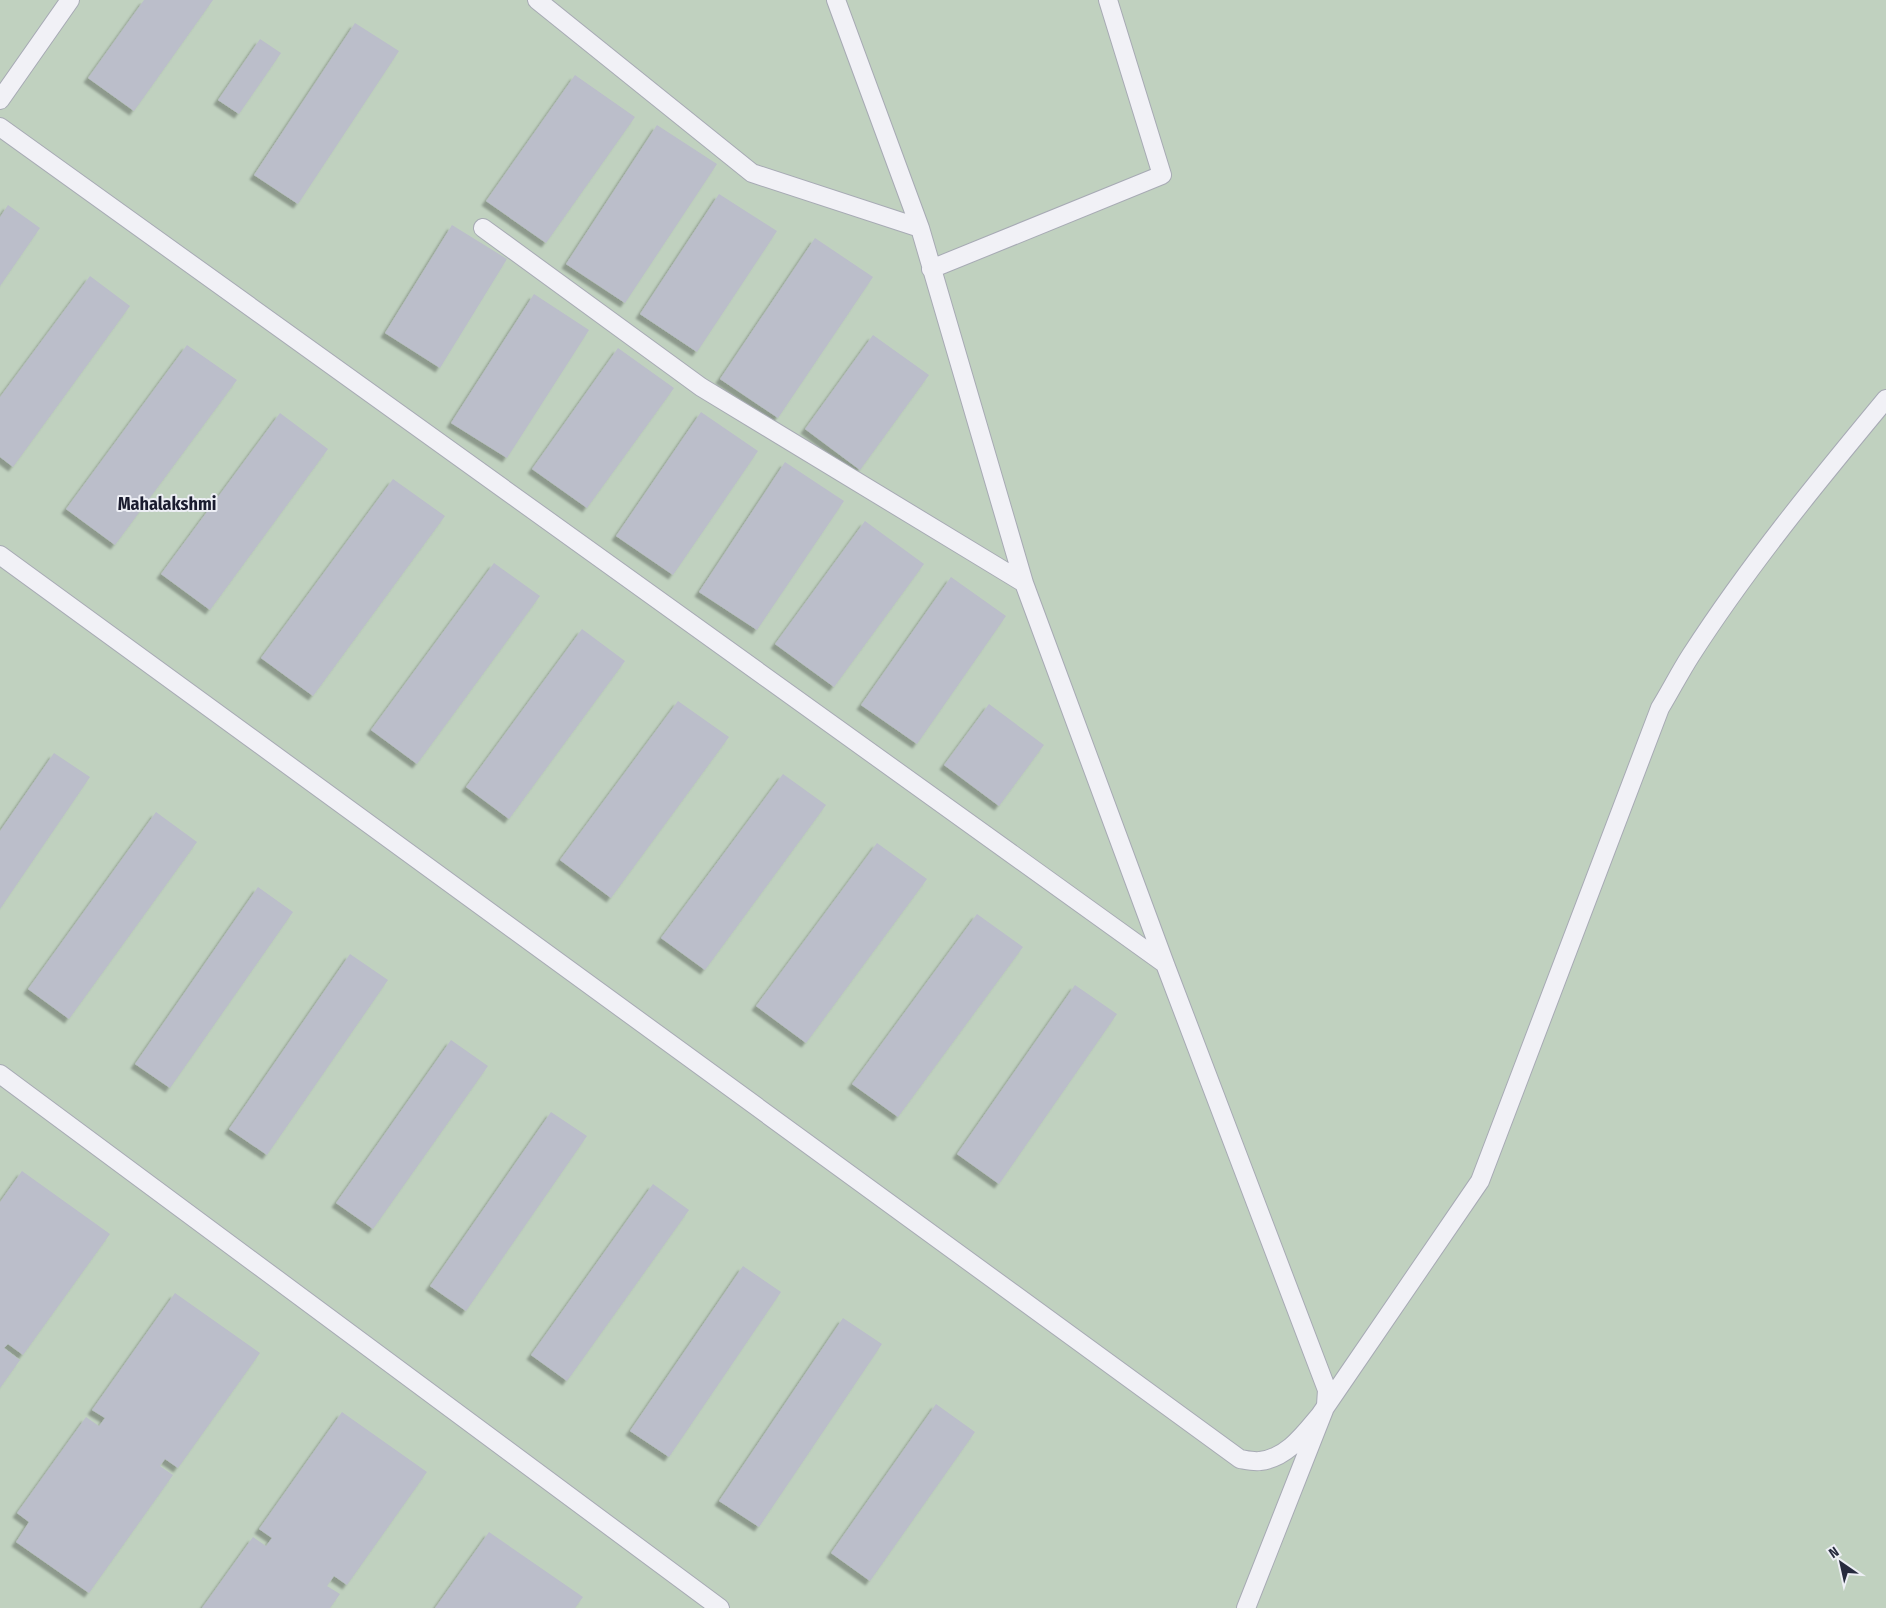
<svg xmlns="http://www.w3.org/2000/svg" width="1886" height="1608" font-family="'Fira Sans Condensed',sans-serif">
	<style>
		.green { fill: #c0d1bf }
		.building { fill: #bbbeca; filter: url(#shadow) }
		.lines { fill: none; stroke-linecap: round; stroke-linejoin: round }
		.lane-casing { stroke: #a7aab4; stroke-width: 20 }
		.lane { stroke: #f1f1f6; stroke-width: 18 }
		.labels { text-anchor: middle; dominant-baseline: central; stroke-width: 4; stroke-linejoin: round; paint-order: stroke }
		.district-label { font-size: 18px; font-weight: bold; fill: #1a1c2f; stroke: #edeff5 }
	</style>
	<defs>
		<filter id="shadow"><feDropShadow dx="-4.5" dy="4.5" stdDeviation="1" flood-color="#0004"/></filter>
	</defs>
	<rect width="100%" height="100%" fill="#dee0e7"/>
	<!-- green -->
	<path class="green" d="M 0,0 L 1886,0 L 1886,1608 L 0,1608 Z"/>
	<!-- building -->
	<path class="building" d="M 144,0 L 213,0 L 134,111 L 88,78 Z
		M 355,23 L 399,51 L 298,204 L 254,175 Z
		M 260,39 L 281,53 L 239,114 L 218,100 Z
		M 575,75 L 635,117 L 546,243 L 486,201 Z
		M 657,125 L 717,164 L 625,303 L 566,264 Z
		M 719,194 L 777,231 L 697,352 L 640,314 Z
		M 8,205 L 40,228 L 0,286 L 0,217 Z
		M 452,225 L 507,259 L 440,368 L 385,333 Z
		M 815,238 L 873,277 L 778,418 L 720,379 Z
		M 90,276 L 130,306 L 13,467 L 0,457 L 0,397 Z
		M 534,294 L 589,330 L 507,458 L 451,423 Z
		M 873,335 L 929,375 L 860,470 L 805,429 Z
		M 187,345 L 237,380 L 115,545 L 66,509 Z
		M 618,348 L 674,388 L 587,508 L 532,469 Z
		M 701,412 L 758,451 L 673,575 L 616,536 Z
		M 280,413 L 328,449 L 210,610 L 161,574 Z
		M 785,462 L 844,501 L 757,630 L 699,592 Z
		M 393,479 L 445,516 L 313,696 L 261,658 Z
		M 865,521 L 924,564 L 834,687 L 775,644 Z
		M 494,563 L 540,596 L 417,764 L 371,730 Z
		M 951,577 L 1006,616 L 917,744 L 861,705 Z
		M 582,629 L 625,661 L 509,819 L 466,787 Z
		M 678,701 L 729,737 L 611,898 L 560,860 Z
		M 989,704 L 1044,745 L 999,806 L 944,765 Z
		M 54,753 L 90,777 L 0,909 L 0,831 Z
		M 783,774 L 826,805 L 705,970 L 661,938 Z
		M 156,812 L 197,842 L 69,1019 L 28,989 Z
		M 877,843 L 927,879 L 806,1043 L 756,1006 Z
		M 258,887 L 293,912 L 170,1088 L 135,1064 Z
		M 977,914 L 1023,947 L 898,1117 L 852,1084 Z
		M 350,954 L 388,980 L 267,1155 L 229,1129 Z
		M 1075,985 L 1117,1014 L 999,1184 L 957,1154 Z
		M 451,1040 L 488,1066 L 373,1229 L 336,1203 Z
		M 551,1112 L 587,1136 L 466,1311 L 430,1286 Z
		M 22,1171 L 110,1234 L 23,1355 L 8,1344 L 4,1348 L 20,1360 L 0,1388 L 0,1202 Z
		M 653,1184 L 689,1210 L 567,1381 L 531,1355 Z
		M 743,1266 L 781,1292 L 669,1457 L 630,1431 Z
		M 175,1293 L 260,1353 L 178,1468 L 165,1459 L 160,1466 L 173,1475 L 89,1593 L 16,1542 L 29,1522 L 17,1513 L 86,1417 L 99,1426 L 105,1418 L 92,1410 Z
		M 843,1318 L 882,1344 L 759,1527 L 719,1501 Z
		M 936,1404 L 975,1432 L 870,1581 L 831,1553 Z
		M 342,1412 L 427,1472 L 347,1585 L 334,1576 L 327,1586 L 340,1594 L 330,1608 L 202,1608 L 253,1537 L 266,1546 L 272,1538 L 259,1529 Z
		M 489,1532 L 583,1597 L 575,1608 L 435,1608 Z"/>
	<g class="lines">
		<!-- lane casing -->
		<g class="lane-casing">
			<path id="lane" d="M 537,0 L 752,173 L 920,228
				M 836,0 L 920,228 L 1024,583 L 1165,964 L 1327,1390 L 1326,1405 L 1246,1608
				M 0,100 L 70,0
				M 0,127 L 1165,964
				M 483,228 L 701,387 L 1024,583
				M 931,269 L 1162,175 L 1108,0
				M 0,555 L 1240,1459 C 1246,1460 1254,1462 1260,1461 C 1287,1458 1304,1434 1320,1415 L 1480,1181 L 1660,708 C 1671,690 1680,672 1691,655 C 1749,565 1818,481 1886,399
				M 0,1074 L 720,1608"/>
		</g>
		<!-- lane -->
		<use href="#lane" class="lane"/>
	</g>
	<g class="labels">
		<!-- district labels -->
		<g class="district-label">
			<text x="167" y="504">Mahalakshmi</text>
		</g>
	</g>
	<!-- north arrow -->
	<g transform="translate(1841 1563) rotate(326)" stroke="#edeff5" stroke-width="4" paint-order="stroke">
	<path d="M0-4L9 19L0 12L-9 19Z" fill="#272b3e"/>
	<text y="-8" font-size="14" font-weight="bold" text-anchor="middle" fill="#272b3e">N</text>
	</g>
</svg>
